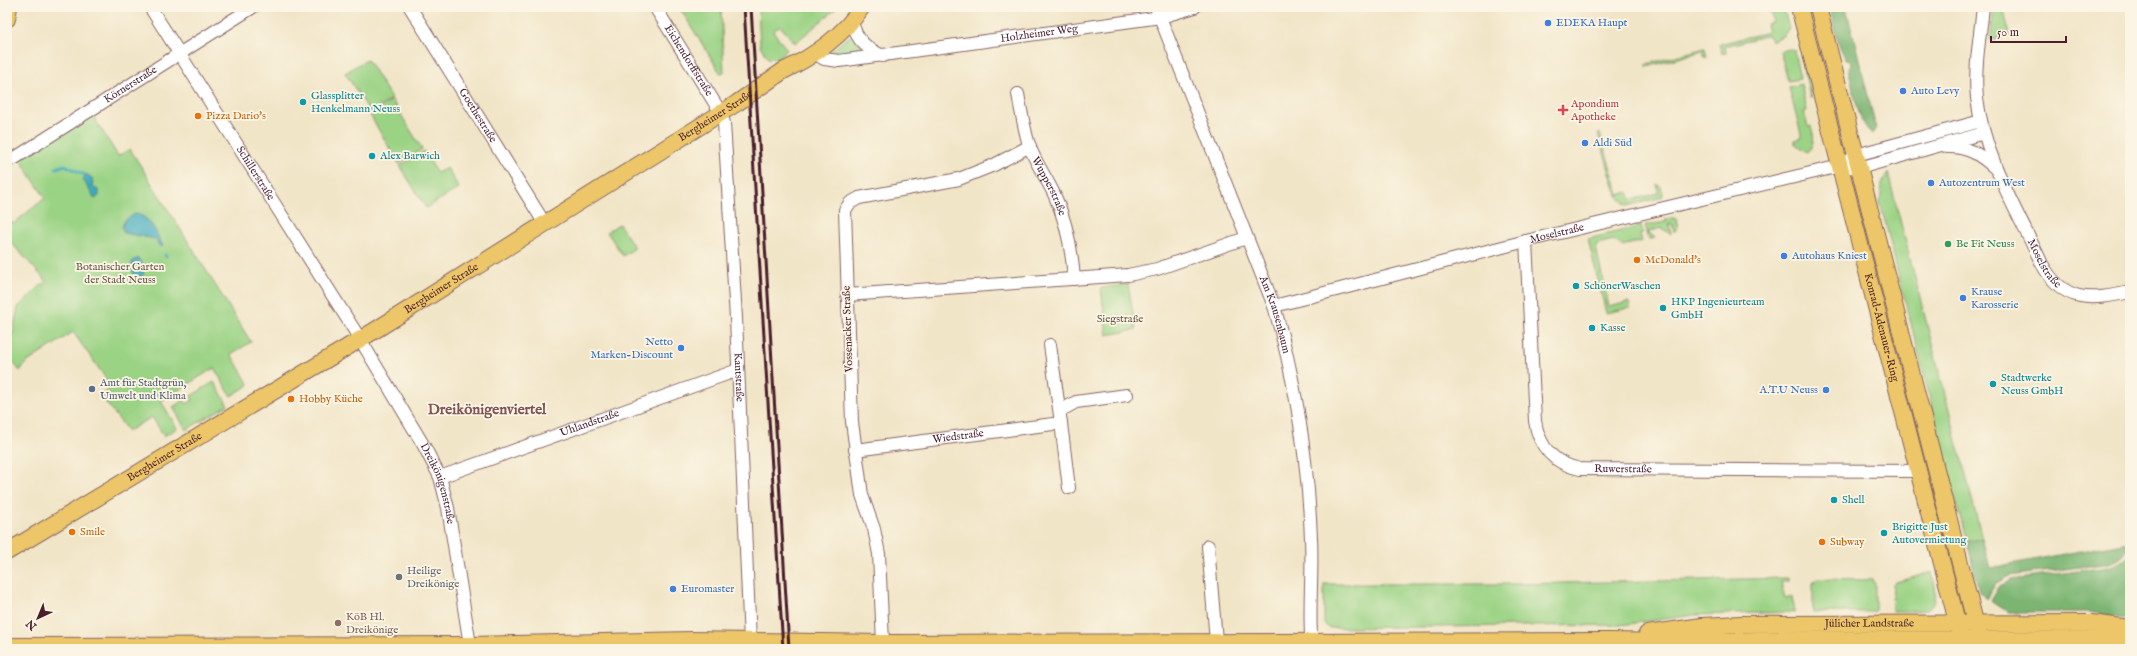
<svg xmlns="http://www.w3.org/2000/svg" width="2137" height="656" font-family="'IM FELL English',serif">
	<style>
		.green { fill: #9bd385; stroke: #727958 }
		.forest { fill: #7cb572; stroke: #636a4e }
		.water { fill: #3eabbe; stroke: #446574 }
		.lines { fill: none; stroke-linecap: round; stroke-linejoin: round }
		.stream { stroke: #3eabbe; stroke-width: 3 }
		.minor-casing { stroke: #846462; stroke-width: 14 }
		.major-casing { stroke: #846462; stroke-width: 18 }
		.minor { stroke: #fff; stroke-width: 12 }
		.major { stroke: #ecc669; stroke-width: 16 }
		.rail { stroke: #4a1f2b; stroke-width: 3 }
		.shop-dot { fill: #3f7fe0; stroke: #fcf5e5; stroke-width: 1.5 }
		.culture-dot { fill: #0f9aa8; stroke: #fcf5e5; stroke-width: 1.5 }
		.health-dot { fill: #e0444e; stroke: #fcf5e5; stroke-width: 1.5 }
		.food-dot { fill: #e8710a; stroke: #fcf5e5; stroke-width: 1.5 }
		.leisure-dot { fill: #2e9e5b; stroke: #fcf5e5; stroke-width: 1.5 }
		.service-dot { fill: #5c6f8a; stroke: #fcf5e5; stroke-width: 1.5 }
		.worship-dot { fill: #6b7280; stroke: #fcf5e5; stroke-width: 1.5 }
		.education-dot { fill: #8d6e63; stroke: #fcf5e5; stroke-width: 1.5 }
		.labels { text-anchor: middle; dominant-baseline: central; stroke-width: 3.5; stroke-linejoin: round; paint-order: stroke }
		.shop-label { font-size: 11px; fill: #366cbe; stroke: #fcf5e5; text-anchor: start }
		.street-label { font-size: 11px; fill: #4a1f2b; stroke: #fcf5e5 }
		.culture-label { font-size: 11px; fill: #0d838f; stroke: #fcf5e5; text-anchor: start }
		.health-label { font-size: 11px; fill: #be3a42; stroke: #fcf5e5; text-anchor: start }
		.food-label { font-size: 11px; fill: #c56008; stroke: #fcf5e5; text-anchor: start }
		.leisure-label { font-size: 11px; fill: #27864d; stroke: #fcf5e5; text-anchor: start }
		.park-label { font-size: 11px; fill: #625546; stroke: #fcf5e5 }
		.service-label { font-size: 11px; fill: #4e5e75; stroke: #fcf5e5; text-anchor: start }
		.worship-label { font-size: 11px; fill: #5b616d; stroke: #fcf5e5; text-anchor: start }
		.education-label { font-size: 11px; fill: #785e54; stroke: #fcf5e5; text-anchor: start }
		.district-label { font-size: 15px; font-weight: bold; fill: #805356; stroke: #fcf5e5 }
	</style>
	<rect width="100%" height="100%" fill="#fcf5e5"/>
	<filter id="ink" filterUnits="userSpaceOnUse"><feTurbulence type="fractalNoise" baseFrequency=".025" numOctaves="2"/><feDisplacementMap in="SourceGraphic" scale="8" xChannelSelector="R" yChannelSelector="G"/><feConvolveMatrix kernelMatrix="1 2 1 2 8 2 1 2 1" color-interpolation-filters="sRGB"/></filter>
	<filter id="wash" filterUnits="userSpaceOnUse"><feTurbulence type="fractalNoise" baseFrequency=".012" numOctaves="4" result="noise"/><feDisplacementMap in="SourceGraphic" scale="16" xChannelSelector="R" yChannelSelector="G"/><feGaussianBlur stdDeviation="0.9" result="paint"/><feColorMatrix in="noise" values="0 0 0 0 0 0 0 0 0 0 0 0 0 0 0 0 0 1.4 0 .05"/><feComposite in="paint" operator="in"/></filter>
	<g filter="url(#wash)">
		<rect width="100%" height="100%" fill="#f1e5c7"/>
		<!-- green -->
		<path class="green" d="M 679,7 L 721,7 L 724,73 L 721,74 Z
			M 758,7 L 838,7 L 795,43 L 780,26 L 773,31 L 787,50 L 776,59 L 768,58 L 760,46 Z
			M 1769,7 L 1783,7 L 1789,28 L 1784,35 L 1771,41 L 1769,35 L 1725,46 L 1726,53 L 1722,53 L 1719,44 L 1768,32 L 1766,24 L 1773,22 Z
			M 2003,7 L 2010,35 L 1990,40 L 1994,8 Z
			M 851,35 L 869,53 L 861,54 L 860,51 L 843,54 L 843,57 L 826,55 Z
			M 1705,48 L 1707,57 L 1705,58 L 1703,51 L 1647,67 L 1647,64 Z
			M 1790,49 L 1794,50 L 1800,79 L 1788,81 L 1780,51 Z
			M 1801,54 L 1806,64 L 1812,98 L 1810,98 Z
			M 367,59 L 392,99 L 370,112 L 345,73 Z
			M 1801,84 L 1807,111 L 1804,112 L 1808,127 L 1811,126 C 1814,137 1816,144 1807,152 L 1795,144 L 1795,140 L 1802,138 L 1789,87 Z
			M 392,100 L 422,149 L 399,164 L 370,115 Z
			M 91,113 L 118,156 L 130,149 L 251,342 L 231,354 L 249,385 L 231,396 L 214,368 L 161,401 L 177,428 L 164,436 L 152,417 L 128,431 L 100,395 L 112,387 L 73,332 L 26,363 L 20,371 L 8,356 L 18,307 L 46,281 L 7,238 L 7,218 L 13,224 L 45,198 L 20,159 Z
			M 1600,133 L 1619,195 L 1628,192 L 1631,200 L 1658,193 L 1657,184 L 1661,187 L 1663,194 L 1662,197 L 1627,206 L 1617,196 L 1598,134 Z
			M 424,151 L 437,173 L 447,168 L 459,188 L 426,208 L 400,166 Z
			M 1888,173 L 1982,538 L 1969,542 L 1967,536 L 1965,536 L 1880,202 L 1882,184 Z
			M 1855,191 L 1892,339 L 1908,380 L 1960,596 L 1925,459 L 1911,422 L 1853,192 Z
			M 1673,218 L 1676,219 L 1678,227 L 1674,232 L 1672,224 L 1669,224 L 1671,234 L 1661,228 L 1648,232 L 1655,238 L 1649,239 L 1645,225 L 1666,222 L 1665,220 Z
			M 619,224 L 635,248 L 623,256 L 607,232 Z
			M 1641,226 L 1643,233 L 1640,234 L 1642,241 L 1622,246 L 1613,240 L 1598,244 L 1596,248 L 1609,307 L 1629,302 L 1630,308 L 1606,313 L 1588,239 Z
			M 1128,284 L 1136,330 L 1107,335 L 1101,288 Z
			M 214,382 L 228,405 L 186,430 L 173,407 L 184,400 L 187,404 L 193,400 L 191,396 Z
			M 1932,572 C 1943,615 1928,611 1892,611 L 1893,585 L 1896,582 Z
			M 1788,578 L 1788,581 L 1781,583 L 1785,598 L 1792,596 L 1795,612 L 1695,615 L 1620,625 L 1328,628 L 1324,623 L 1324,584 L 1515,584 Z
			M 1817,579 L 1872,580 L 1875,584 L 1875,610 L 1873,612 L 1813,612 L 1813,583 Z
			M 2130,645 L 2130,649 L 2010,649 L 2010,647 Z"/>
		<!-- forest -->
		<path class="forest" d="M 1829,7 L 1846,7 L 1876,128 L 1872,134 C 1856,120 1854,88 1848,68 L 1851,67 L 1850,60 L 1846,60 L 1840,47 Z
			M 2130,488 C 2130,500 2133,539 2128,548 C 2124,558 2115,562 2105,564 L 2009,576 L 1996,583 L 1986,599 L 1979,592 L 1967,542 L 1982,538 L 1990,568 L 2128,542 Z
			M 2130,554 L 2130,619 L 2090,612 L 2009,612 L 1990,601 L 1998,587 L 2011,580 L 2110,567 L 2124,560 Z"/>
		<!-- water -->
		<path class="water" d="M 86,174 L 92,178 L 93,186 L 99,191 L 99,196 L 95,199 L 83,180 Z
			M 135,214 C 151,216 156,233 163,246 L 160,247 L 155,239 L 124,233 L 122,228 L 124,221 Z
			M 138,258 L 144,266 L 143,275 L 139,278 C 133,276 129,267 133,261 Z"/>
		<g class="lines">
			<!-- stream -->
			<path class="stream" d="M 56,168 L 65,165 L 85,175
				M 165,255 L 166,256"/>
		</g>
	</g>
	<g filter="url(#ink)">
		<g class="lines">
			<!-- minor casing -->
			<g class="minor-casing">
				<g id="minor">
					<path id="s1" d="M 150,7 L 360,339 L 424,446 L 440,477 L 448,508 L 470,645"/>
					<path id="s2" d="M 410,7 L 545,224"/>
					<path id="s3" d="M 655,7 L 721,113 L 724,123 L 736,318 L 750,642"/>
					<path id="s4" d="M 1156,7 L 1274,306 C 1296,382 1308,460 1311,539 C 1313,576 1308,613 1312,649"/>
					<path id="s5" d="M 1983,7 C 1980,37 1974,68 1977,98 C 1984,157 2017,211 2042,264 C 2064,304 2091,300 2130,292"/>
					<path d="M 852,22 C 857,41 866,48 883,56"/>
					<path id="s6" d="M 815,53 L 824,59 L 839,61 L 1161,17 L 1195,7"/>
					<path id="s7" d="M 1018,94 C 1021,111 1024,128 1029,145 C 1035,162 1046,177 1054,194 C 1067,222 1072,249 1074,279"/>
					<path d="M 1947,147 C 1968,146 1981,155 1996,169"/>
					<path d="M 1850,159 L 1856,155 L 1981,121"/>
					<path id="s8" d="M 7,160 L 15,158 L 253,7"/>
					<path id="s9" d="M 1526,241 L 1535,421 C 1539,447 1554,464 1580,469 L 1918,471"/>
					<path d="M 847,295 L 1128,275 L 1157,269 L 1246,238"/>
					<path id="s10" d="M 1274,306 L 1526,241 L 1840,166 L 1859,168 L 1984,133"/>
					<path d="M 1050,345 L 1061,423"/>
					<path d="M 1060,411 L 1076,402 L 1127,395"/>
					<path id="s11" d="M 855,450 L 1061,423 L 1069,488"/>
					<path id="s12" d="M 440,477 L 738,370"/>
					<path d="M 1208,546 L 1216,641"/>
					<path d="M 883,643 L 879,554 L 874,529 L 862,495 L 852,422 L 845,210 L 850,203 L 859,198 L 959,179 L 994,165 L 1030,146"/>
				</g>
			</g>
			<!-- major casing -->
			<g class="major-casing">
				<g id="major">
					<path id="s13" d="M 1799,7 L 1964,649"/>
					<path d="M 1818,7 L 1982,649"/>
					<path d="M 7,19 L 9,7"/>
					<path id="s14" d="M 7,552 L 374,331 L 737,103 L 783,71 C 813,57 844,35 862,7"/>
					<path id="s15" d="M 1647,634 L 1702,626 L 1741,624 L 2091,623 L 2130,628"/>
					<path d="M 7,646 L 470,645 L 691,640 L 883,643 L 1610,641 L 1672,642 L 1758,640 L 2130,639"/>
				</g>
			</g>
			<!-- minor -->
			<use href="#minor" class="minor"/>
			<!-- major -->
			<use href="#major" class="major"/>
			<!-- rail -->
			<path class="rail" d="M 744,7 L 783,649
				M 751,7 L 789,649"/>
		</g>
	</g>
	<!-- markers -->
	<g class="shop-dot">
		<circle cx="1548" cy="23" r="4"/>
		<circle cx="1903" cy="91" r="4"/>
		<circle cx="1585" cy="143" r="4"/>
		<circle cx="1931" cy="183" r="4"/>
		<circle cx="1784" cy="256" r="4"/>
		<circle cx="1963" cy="298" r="4"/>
		<circle cx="681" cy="348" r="4"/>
		<circle cx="1826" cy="390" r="4"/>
		<circle cx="673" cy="589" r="4"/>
	</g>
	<g class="culture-dot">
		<circle cx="303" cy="102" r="4"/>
		<circle cx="372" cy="156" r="4"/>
		<circle cx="1576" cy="286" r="4"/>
		<circle cx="1663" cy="308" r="4"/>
		<circle cx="1592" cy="328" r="4"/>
		<circle cx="1993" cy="384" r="4"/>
		<circle cx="1834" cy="500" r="4"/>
		<circle cx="1884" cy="533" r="4"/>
	</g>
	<path class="health-dot" d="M1561 104h4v4h4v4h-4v4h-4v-4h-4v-4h4z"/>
	<g class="food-dot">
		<circle cx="198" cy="116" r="4"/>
		<circle cx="1637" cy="260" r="4"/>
		<circle cx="291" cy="399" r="4"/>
		<circle cx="72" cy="532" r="4"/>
		<circle cx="1822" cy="542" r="4"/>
	</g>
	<circle class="leisure-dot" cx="1948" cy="244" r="4"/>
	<circle class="service-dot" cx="92" cy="389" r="4"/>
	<circle class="worship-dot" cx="399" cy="577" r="4"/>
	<circle class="education-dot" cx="338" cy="623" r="4"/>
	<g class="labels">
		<!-- shop labels -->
		<g class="shop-label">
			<text x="1556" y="23">EDEKA Haupt</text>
			<text x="1911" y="91">Auto Levy</text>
			<text x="1593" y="143">Aldi Süd</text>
			<text x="1939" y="183">Autozentrum West</text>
			<text x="1792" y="256">Autohaus Kniest</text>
			<text x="1971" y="292">Krause<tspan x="1971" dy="13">Karosserie</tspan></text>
			<text x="673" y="342" text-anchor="end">Netto<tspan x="673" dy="13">Marken-Discount</tspan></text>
			<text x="1818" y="390" text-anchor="end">A.T.U Neuss</text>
			<text x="681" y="589">Euromaster</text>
		</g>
		<!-- street labels -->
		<g class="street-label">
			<text stroke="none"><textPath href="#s6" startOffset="228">Holzheimer Weg</textPath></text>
			<text stroke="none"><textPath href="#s3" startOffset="63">Eichendorffstraße</textPath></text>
			<text stroke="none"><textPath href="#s8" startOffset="145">Körnerstraße</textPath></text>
			<text stroke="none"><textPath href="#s2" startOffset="128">Goethestraße</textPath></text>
			<text stroke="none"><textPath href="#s14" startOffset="832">Bergheimer Straße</textPath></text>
			<text stroke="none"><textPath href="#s1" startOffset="197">Schillerstraße</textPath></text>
			<text stroke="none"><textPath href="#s7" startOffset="98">Wupperstraße</textPath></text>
			<text stroke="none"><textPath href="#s10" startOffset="292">Moselstraße</textPath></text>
			<text stroke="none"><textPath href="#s5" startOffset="271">Moselstraße</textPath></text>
			<text stroke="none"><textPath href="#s14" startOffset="508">Bergheimer Straße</textPath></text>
			<text stroke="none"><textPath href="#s4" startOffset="330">Am Krausenbaum</textPath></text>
			<text stroke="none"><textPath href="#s13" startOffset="331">Konrad-Adenauer-Ring</textPath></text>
			<text transform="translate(848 329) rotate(-92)">Vossenacker Straße</text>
			<text stroke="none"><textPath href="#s3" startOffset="390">Kantstraße</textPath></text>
			<text stroke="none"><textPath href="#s12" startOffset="159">Uhlandstraße</textPath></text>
			<text stroke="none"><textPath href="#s11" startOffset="104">Wiedstraße</textPath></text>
			<text stroke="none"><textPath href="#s14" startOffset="184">Bergheimer Straße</textPath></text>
			<text stroke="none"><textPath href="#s9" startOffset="294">Ruwerstraße</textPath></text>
			<text stroke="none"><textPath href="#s1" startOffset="558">Dreikönigenstraße</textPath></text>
			<text stroke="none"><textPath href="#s15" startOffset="223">Jülicher Landstraße</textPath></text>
		</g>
		<!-- culture labels -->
		<g class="culture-label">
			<text x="311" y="96">Glassplitter<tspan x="311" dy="13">Henkelmann Neuss</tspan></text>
			<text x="380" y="156">Alex Barwich</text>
			<text x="1584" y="286">SchönerWaschen</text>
			<text x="1671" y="302">HKP Ingenieurteam<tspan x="1671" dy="13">GmbH</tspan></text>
			<text x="1600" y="328">Kasse</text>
			<text x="2001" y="378">Stadtwerke<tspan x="2001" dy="13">Neuss GmbH</tspan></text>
			<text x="1842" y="500">Shell</text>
			<text x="1892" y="527">Brigitte Just<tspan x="1892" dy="13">Autovermietung</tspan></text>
		</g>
		<!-- health labels -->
		<g class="health-label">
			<text x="1571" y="104">Apondium<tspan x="1571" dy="13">Apotheke</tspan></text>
		</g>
		<!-- food labels -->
		<g class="food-label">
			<text x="206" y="116">Pizza Dario's</text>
			<text x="1645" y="260">McDonald's</text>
			<text x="299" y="399">Hobby Küche</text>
			<text x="80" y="532">Smile</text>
			<text x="1830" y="542">Subway</text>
		</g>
		<!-- leisure labels -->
		<g class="leisure-label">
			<text x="1956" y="244">Be Fit Neuss</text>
		</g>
		<!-- park labels -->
		<g class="park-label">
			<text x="120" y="267">Botanischer Garten<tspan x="120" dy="13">der Stadt Neuss</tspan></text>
			<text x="1120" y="319">Siegstraße</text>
		</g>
		<!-- service labels -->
		<g class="service-label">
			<text x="100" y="383">Amt für Stadtgrün,<tspan x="100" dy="13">Umwelt und Klima</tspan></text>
		</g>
		<!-- worship labels -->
		<g class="worship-label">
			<text x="407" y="571">Heilige<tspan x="407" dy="13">Dreikönige</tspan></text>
		</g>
		<!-- education labels -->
		<g class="education-label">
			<text x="346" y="617">KöB Hl.<tspan x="346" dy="13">Dreikönige</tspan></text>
		</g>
		<!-- district labels -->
		<g class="district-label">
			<text x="487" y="409">Dreikönigenviertel</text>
		</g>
	</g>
	<!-- margin -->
	<rect width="2137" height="656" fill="none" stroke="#fcf5e5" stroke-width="24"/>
	<!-- north arrow -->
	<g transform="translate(38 618) rotate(224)" stroke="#fcf5e5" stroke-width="3" paint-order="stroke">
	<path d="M0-3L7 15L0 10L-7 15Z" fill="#4a1f2b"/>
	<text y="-6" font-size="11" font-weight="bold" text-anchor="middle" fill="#4a1f2b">N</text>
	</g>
	<!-- scale -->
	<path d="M1991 36v6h75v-6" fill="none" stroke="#4a1f2b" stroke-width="2"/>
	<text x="1997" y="36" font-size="12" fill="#4a1f2b" stroke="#fcf5e5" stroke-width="3" paint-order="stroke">50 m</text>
</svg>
